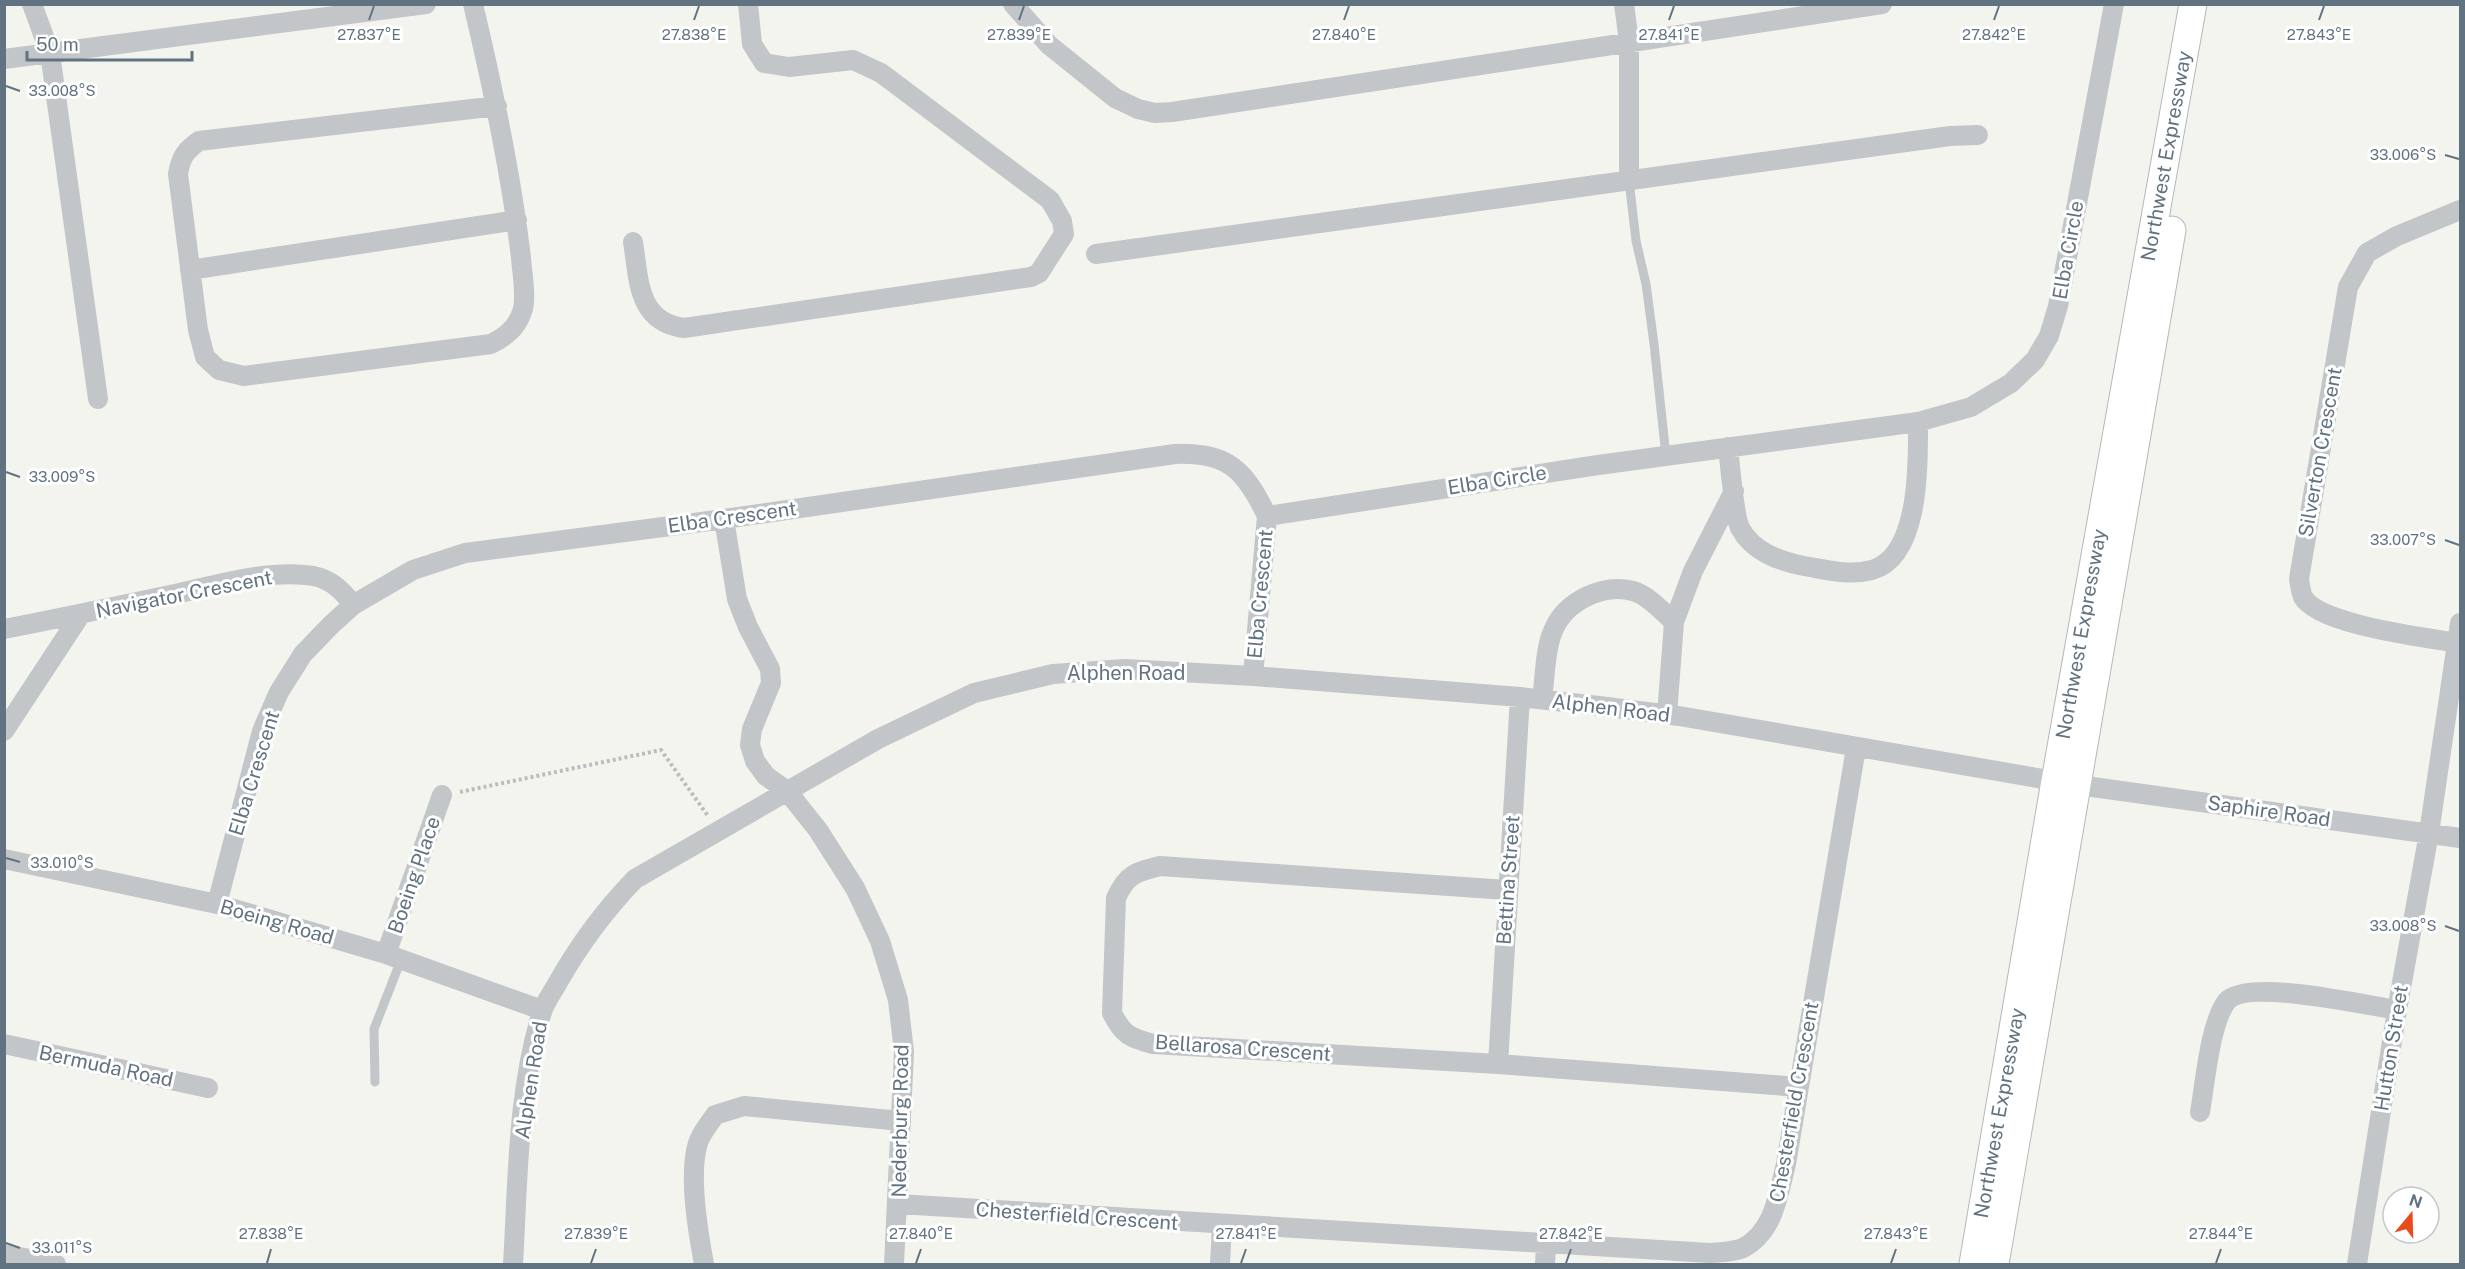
<svg xmlns="http://www.w3.org/2000/svg" width="2465" height="1269" font-family="'Public Sans',sans-serif">
	<style>
		.lines { fill: none; stroke-linecap: round; stroke-linejoin: round }
		.secondary-casing { stroke: #b2b8bc; stroke-width: 29 }
		.path { stroke: #babcbe; stroke-width: 4; stroke-dasharray: 3 3; stroke-linecap: butt }
		.lane { stroke: #c3c6c9; stroke-width: 9 }
		.street { stroke: #c3c6c9; stroke-width: 20 }
		.secondary { stroke: #fff; stroke-width: 27 }
		.ticks { fill: none; stroke: #617381; stroke-width: 2 }
		.labels { text-anchor: middle; dominant-baseline: central; stroke-width: 6; stroke-linejoin: round; paint-order: stroke }
		.street-label { font-size: 20px; fill: #617381; stroke: #fff }
		.ticks-label { font-size: 15px; text-anchor: middle; fill: #617381; stroke: #fff; stroke-width: 6; stroke-linejoin: round; paint-order: stroke }
	</style>
	<rect width="100%" height="100%" fill="#f4f4ef"/>
	<g class="lines">
		<!-- secondary casing -->
		<g class="secondary-casing">
			<path id="secondary" d="M 1973,1264 L 2055,781 L 2193,4
				M 1995,1264 L 2172,230"/>
		</g>
		<!-- path -->
		<path class="path" d="M 460,792 L 661,750 L 708,816"/>
		<!-- lane -->
		<path class="lane" d="M 1629,180 L 1636,241 L 1646,284 L 1654,344 L 1666,456
			M 375,1082 L 374,1029 L 401,960"/>
		<!-- street -->
		<path class="street" d="M 32,4 L 50,53 L 98,399
			M 473,4 C 493,88 511,172 521,258 C 522,272 527,300 522,312 C 516,329 506,336 491,344 L 244,376 L 219,370 L 205,357 L 198,330 L 178,174 C 181,157 185,151 199,141 L 497,106
			M 1013,4 L 1049,45 L 1115,98 L 1138,109 L 1155,113 L 1172,112 L 1882,4
			M 1624,4 L 1629,42 L 1629,180
			M 4,59 L 426,4
			M 633,242 C 639,279 637,322 684,328 L 1031,277 L 1039,273 L 1064,234 L 1062,221 L 1050,200 L 881,73 L 853,60 L 789,67 L 764,63 L 752,44 L 748,4
			M 1096,254 L 1950,136 L 1978,135
			M 190,270 L 517,220
			M 1728,447 C 1730,464 1734,516 1740,528 C 1753,552 1779,561 1804,566 C 1827,570 1849,576 1872,570 C 1921,556 1918,461 1918,422
			M 1267,516 L 1598,465 L 1918,422 L 1971,407 L 2011,383 L 2035,360 L 2049,336 L 2058,306 L 2114,4
			M 724,519 L 737,599 L 748,627 L 770,669 L 771,683 L 752,729 L 750,745 L 755,761 L 766,776 L 787,791 L 818,830 L 855,888 L 880,941 L 898,1000 L 904,1052 L 894,1264
			M 4,629 C 61,618 118,606 175,594 C 216,585 262,571 305,575 C 327,576 341,588 353,605
			M 2457,643 C 2425,637 2319,625 2303,597 C 2301,593 2300,585 2299,579 L 2348,287 L 2367,253 L 2397,236 L 2460,210
			M 1542,699 C 1545,679 1545,648 1553,631 C 1565,601 1603,583 1633,591 C 1648,595 1663,612 1674,622
			M 1667,715 L 1674,622 L 1693,571 L 1734,491
			M 4,731 L 81,614
			M 4,859 L 217,904 L 386,954 L 542,1010
			M 1507,890 L 1160,866 C 1136,872 1127,874 1116,898 L 1112,1013 C 1123,1035 1130,1038 1153,1044 L 1498,1064 L 1799,1087
			M 217,904 L 262,731 L 279,692 L 303,654 L 331,625 L 353,605 L 413,570 L 465,553 L 724,519 L 1175,454 C 1228,452 1245,470 1267,516 L 1253,676
			M 386,954 L 442,795
			M 4,1044 L 208,1088
			M 1498,1064 L 1520,697
			M 2200,1112 C 2205,1084 2210,1022 2227,1001 C 2247,978 2365,1005 2397,1010
			M 898,1204 L 1710,1253 C 1720,1252 1734,1252 1743,1248 C 1774,1232 1778,1195 1786,1164 L 1856,748
			M 4,1254 L 56,1264
			M 513,1264 C 518,1181 517,1093 542,1012 C 545,1002 552,993 557,984 C 579,945 604,911 635,879 L 878,739 L 974,693 L 1053,674 L 1125,669 L 1253,676 L 1520,697 L 1599,706 L 1679,716 L 2078,785 L 2460,838
			M 704,1264 C 698,1232 688,1175 698,1143 C 701,1133 710,1123 715,1115 L 744,1106 L 901,1121
			M 1220,1264 L 1222,1225
			M 1545,1264 L 1546,1244
			M 2357,1264 L 2397,1010 L 2429,833 L 2460,623"/>
		<!-- secondary -->
		<use href="#secondary" class="secondary"/>
	</g>
	<!-- ticks -->
	<path class="ticks" d="M 369,20 L 374,6M 694,20 L 699,6M 1019,20 L 1024,6M 1344,20 L 1349,6M 1669,20 L 1674,6M 1994,20 L 1999,6M 2319,20 L 2324,6M 6,86 L 20,91M 2445,155 L 2459,159M 6,472 L 20,477M 2445,540 L 2459,545M 6,858 L 20,862M 2445,926 L 2459,931M 6,1243 L 20,1248M 267,1263 L 271,1249M 591,1263 L 596,1249M 916,1263 L 921,1249M 1241,1263 L 1246,1249M 1566,1263 L 1571,1249M 1891,1263 L 1896,1249M 2216,1263 L 2221,1249"/>
	<g class="labels">
		<!-- street labels -->
		<g class="street-label">
			<text transform="translate(2166 156) rotate(-80)">Northwest Expressway</text>
			<text transform="translate(2068 250) rotate(-80)">Elba Circle</text>
			<text transform="translate(2320 452) rotate(-80)">Silverton Crescent</text>
			<text transform="translate(1497 480) rotate(-9)">Elba Circle</text>
			<text transform="translate(732 517) rotate(-8)">Elba Crescent</text>
			<text transform="translate(184 594) rotate(-11)">Navigator Crescent</text>
			<text transform="translate(1260 594) rotate(-85)">Elba Crescent</text>
			<text transform="translate(2081 634) rotate(-80)">Northwest Expressway</text>
			<text x="1126" y="673">Alphen Road</text>
			<text transform="translate(1611 708) rotate(7)">Alphen Road</text>
			<text transform="translate(254 773) rotate(-73)">Elba Crescent</text>
			<text transform="translate(2269 811) rotate(8)">Saphire Road</text>
			<text transform="translate(414 875) rotate(-71)">Boeing Place</text>
			<text transform="translate(1508 880) rotate(-86)">Bettina Street</text>
			<text transform="translate(277 922) rotate(16)">Boeing Road</text>
			<text transform="translate(1243 1048) rotate(4)">Bellarosa Crescent</text>
			<text transform="translate(2391 1048) rotate(-81)">Hutton Street</text>
			<text transform="translate(106 1066) rotate(12)">Bermuda Road</text>
			<text transform="translate(531 1080) rotate(-81)">Alphen Road</text>
			<text transform="translate(1794 1102) rotate(-80)">Chesterfield Crescent</text>
			<text transform="translate(1999 1113) rotate(-80)">Northwest Expressway</text>
			<text transform="translate(900 1121) rotate(-89)">Nederburg Road</text>
			<text transform="translate(1077 1216) rotate(4)">Chesterfield Crescent</text>
		</g>
	</g>
	<g class="ticks-label">
		<text x="369" y="40">27.837°E</text>
		<text x="1994" y="40">27.842°E</text>
		<text x="694" y="40">27.838°E</text>
		<text x="1019" y="40">27.839°E</text>
		<text x="1344" y="40">27.840°E</text>
		<text x="1669" y="40">27.841°E</text>
		<text x="2319" y="40">27.843°E</text>
		<text x="62" y="96">33.008°S</text>
		<text x="2403" y="160">33.006°S</text>
		<text x="62" y="482">33.009°S</text>
		<text x="2403" y="545">33.007°S</text>
		<text x="62" y="868">33.010°S</text>
		<text x="2403" y="931">33.008°S</text>
		<text x="271" y="1239">27.838°E</text>
		<text x="596" y="1239">27.839°E</text>
		<text x="921" y="1239">27.840°E</text>
		<text x="1246" y="1239">27.841°E</text>
		<text x="1571" y="1239">27.842°E</text>
		<text x="1896" y="1239">27.843°E</text>
		<text x="2221" y="1239">27.844°E</text>
		<text x="62" y="1253">33.011°S</text>
	</g>
	<!-- border -->
	<rect width="2465" height="1269" fill="none" stroke="#617381" stroke-width="12"/>
	<!-- north arrow -->
	<g transform="translate(2411 1215) rotate(19)"><circle r="28" fill="#ffffff" stroke="#c0c7cd" stroke-width="1.5"/>
	<path d="M0-4.5L10 22L0 15L-10 22Z" fill="#e94c1a"/>
	<text y="-9" font-size="16" font-weight="bold" text-anchor="middle" fill="#617381">N</text>
	</g>
	<!-- scale -->
	<path d="M27 51v9h165v-9" fill="none" stroke="#617381" stroke-width="3"/>
	<text x="36" y="51" font-size="18" fill="#617381" stroke="#ffffff" stroke-width="4.5" paint-order="stroke">50 m</text>
</svg>
